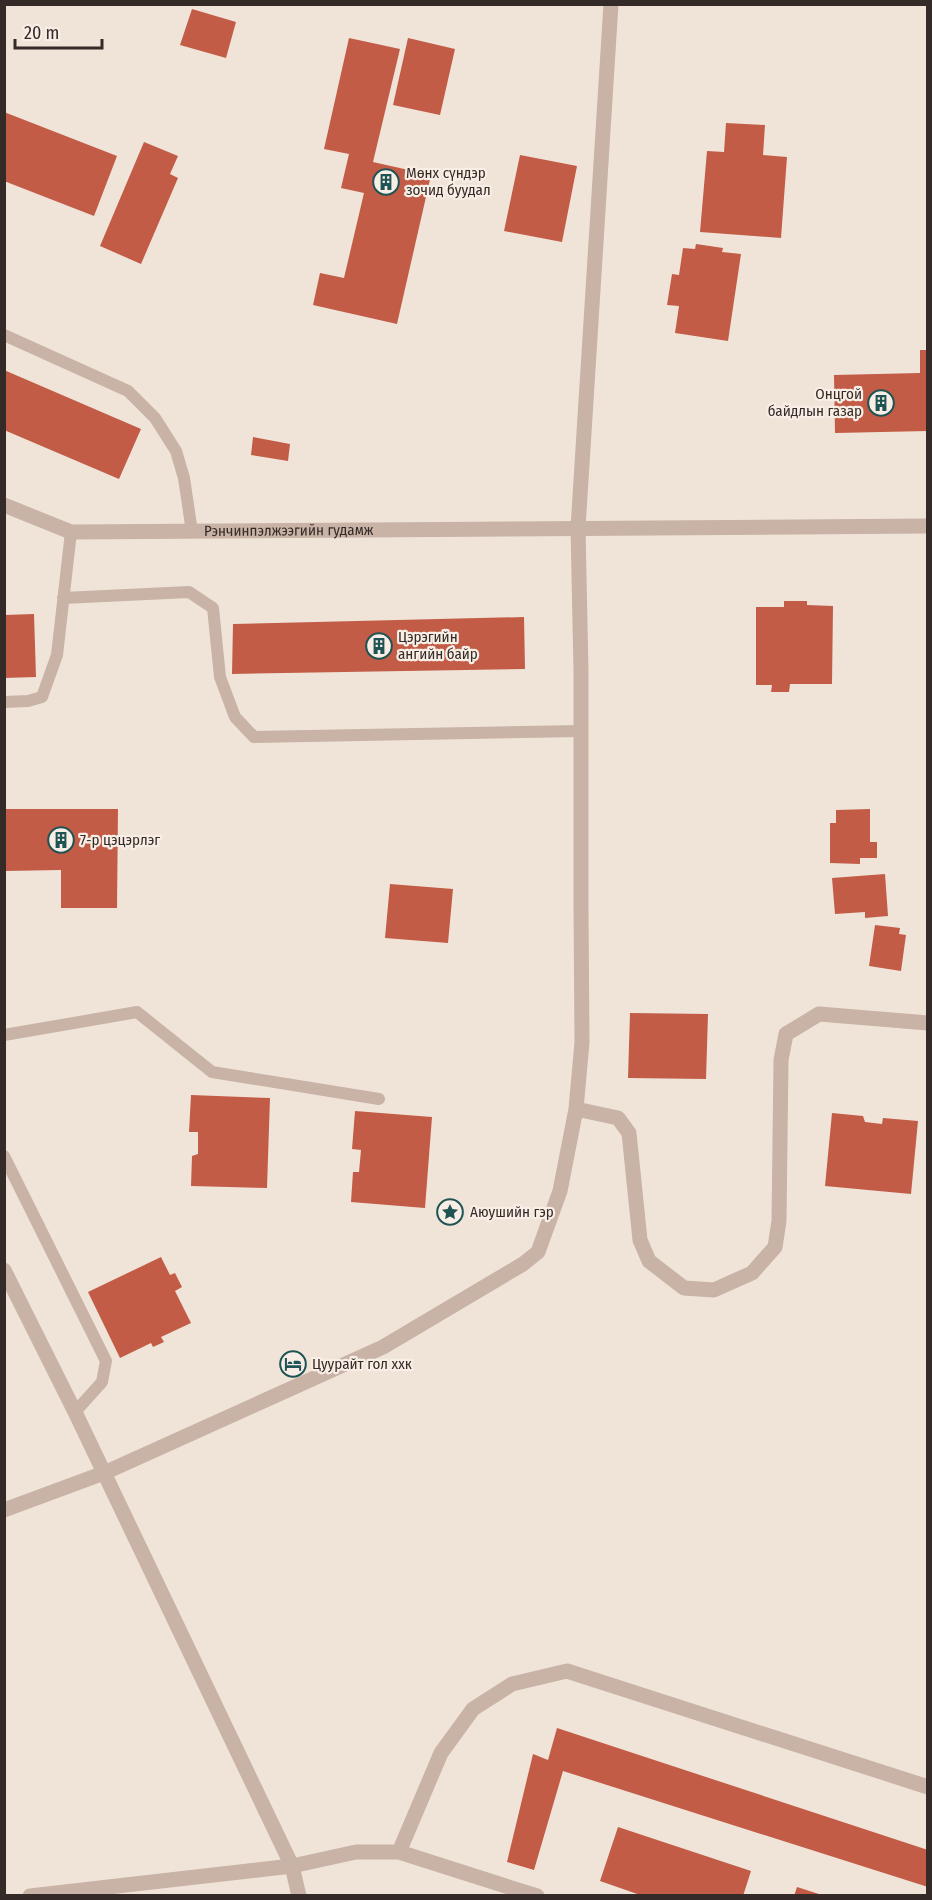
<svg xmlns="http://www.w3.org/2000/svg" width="932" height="1900" font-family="'Fira Sans Condensed',sans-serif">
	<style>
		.building { fill: #c25c46 }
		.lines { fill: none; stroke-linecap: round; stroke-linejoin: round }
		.service { stroke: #c8b3a6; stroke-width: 12 }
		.minor { stroke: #c8b3a6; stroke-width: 15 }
		.tertiary { stroke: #c8b3a6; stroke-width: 15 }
		.labels { text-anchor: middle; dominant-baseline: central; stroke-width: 4.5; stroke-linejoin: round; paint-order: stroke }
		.poi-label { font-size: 15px; fill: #342a27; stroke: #f8eee5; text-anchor: start }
		.street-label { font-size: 15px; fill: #342a27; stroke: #f8eee5 }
	</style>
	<rect width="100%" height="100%" fill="#f0e4d9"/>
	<!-- building -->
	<path class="building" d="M 192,9 L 236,22 L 226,58 L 180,45 Z
		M 349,38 L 400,49 L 373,162 L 431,175 L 397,324 L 313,305 L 320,273 L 344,278 L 364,193 L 341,188 L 349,154 L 324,149 Z
		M 408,38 L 455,49 L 440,115 L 393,105 Z
		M 4,112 L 117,156 L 94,216 L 4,181 Z
		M 726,123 L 765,125 L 763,155 L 787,157 L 781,238 L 700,232 L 707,151 L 724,152 Z
		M 144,142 L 178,156 L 170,174 L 178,178 L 141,264 L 100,246 Z
		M 520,155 L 577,166 L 562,242 L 504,231 Z
		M 696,244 L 723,248 L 722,252 L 741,254 L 728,341 L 675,333 L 679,306 L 667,305 L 672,274 L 679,275 L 683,248 L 695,249 Z
		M 920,350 L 928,350 L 928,431 L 835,433 L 834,375 L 920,373 Z
		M 4,370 L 141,429 L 119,479 L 4,430 Z
		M 253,437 L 290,444 L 288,461 L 251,455 Z
		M 784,601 L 807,601 L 807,605 L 833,606 L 832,684 L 790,684 L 789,692 L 771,692 L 772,685 L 756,685 L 756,607 L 784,607 Z
		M 34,614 L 36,677 L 4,678 L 4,615 Z
		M 524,617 L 525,669 L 232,674 L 233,624 Z
		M 4,809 L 118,809 L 117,908 L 61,908 L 61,870 L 4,871 Z
		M 870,809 L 870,842 L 877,842 L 877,858 L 860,858 L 860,864 L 830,863 L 830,823 L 836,823 L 836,810 Z
		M 885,874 L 888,916 L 865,918 L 865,912 L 835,914 L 832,878 Z
		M 390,884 L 453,889 L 448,943 L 385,938 Z
		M 875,925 L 900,928 L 899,934 L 906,935 L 901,971 L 869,966 Z
		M 630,1013 L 708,1014 L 706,1079 L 628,1078 Z
		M 191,1095 L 270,1098 L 267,1188 L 191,1186 L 192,1156 L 198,1154 L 198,1132 L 189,1132 Z
		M 355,1111 L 432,1117 L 425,1208 L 351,1202 L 353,1172 L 359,1172 L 361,1150 L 352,1149 Z
		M 832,1113 L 863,1116 L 865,1122 L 882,1124 L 883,1118 L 918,1121 L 911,1194 L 825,1186 Z
		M 161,1257 L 170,1275 L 175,1273 L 182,1287 L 175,1291 L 191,1323 L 161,1337 L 164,1342 L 153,1347 L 151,1343 L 120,1358 L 88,1292 Z
		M 557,1728 L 928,1850 L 928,1887 L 563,1771 L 534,1870 L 507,1862 L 533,1754 L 548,1760 Z
		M 618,1827 L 751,1871 L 743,1896 L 643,1896 L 600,1881 Z
		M 797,1887 L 822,1895 L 822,1896 L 794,1896 Z"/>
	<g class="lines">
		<!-- service -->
		<path class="service" d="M 4,335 L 128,391 L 155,418 L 176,451 L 184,478 L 192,532
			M 63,598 L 189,592 L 213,608 L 220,677 L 235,717 L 254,737 L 581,731
			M 4,702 L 28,701 L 42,697 L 57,655 L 71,532
			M 4,1035 L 137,1012 L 212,1072 L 379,1099
			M 4,1156 L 106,1361 L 102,1382 L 75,1412"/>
		<!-- minor -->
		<path class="minor" d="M 576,1109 L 618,1118 L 629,1133 L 640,1240 L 649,1261 L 684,1288 L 714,1290 L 752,1273 L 775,1247 L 779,1221 L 781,1060 L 786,1034 L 819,1014 L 928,1023
			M 4,1510 L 104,1473 L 383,1347 L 523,1264 L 538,1252 L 560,1191 L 576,1109 L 582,1042 L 581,909 L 581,671 L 578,528 L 611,4
			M 399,1852 L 441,1753 L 473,1709 L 512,1684 L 567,1671 L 928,1787
			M 30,1896 L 292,1866 L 356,1852 L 399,1852 L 537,1896"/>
		<!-- tertiary -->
		<g class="tertiary">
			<path id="s1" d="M 4,505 L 71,532 L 928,526"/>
			<path d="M 4,1270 L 75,1412 L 292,1866 L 299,1896"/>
		</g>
	</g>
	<!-- icons -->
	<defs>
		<g id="building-ring" transform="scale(1.35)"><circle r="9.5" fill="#f8eee5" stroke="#1e5454" stroke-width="1.5"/><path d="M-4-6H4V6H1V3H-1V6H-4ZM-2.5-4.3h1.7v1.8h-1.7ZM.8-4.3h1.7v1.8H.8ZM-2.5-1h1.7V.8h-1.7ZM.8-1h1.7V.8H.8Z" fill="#1e5454"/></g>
		<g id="sight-ring" transform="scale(1.35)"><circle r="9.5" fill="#f8eee5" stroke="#1e5454" stroke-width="1.5"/><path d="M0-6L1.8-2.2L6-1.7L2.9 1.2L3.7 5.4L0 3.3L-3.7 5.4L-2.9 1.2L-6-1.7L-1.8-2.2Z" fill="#1e5454"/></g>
		<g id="hotel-ring" transform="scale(1.35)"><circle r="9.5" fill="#f8eee5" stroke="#1e5454" stroke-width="1.5"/><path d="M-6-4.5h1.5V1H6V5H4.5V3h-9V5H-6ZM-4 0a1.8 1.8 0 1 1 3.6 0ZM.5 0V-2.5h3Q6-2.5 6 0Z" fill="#1e5454"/></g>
	</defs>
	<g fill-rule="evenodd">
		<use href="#building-ring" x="386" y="182"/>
		<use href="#building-ring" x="881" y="403"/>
		<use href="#building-ring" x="379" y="646"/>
		<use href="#building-ring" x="61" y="840"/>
		<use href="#sight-ring" x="450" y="1212"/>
		<use href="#hotel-ring" x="293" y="1364"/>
	</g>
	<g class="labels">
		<!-- poi labels -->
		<g class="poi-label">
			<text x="406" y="173">Мөнх сүндэр<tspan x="406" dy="17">зочид буудал</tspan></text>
			<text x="862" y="394" text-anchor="end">Онцгой<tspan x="862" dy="17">байдлын газар</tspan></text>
			<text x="398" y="637">Цэрэгийн<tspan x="398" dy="17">ангийн байр</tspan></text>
			<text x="80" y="840">7-р цэцэрлэг</text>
			<text x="470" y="1212">Аюушийн гэр</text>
			<text x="312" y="1364">Цуурайт гол ххк</text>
		</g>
		<!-- street labels -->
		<g class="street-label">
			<text stroke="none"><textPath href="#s1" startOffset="290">Рэнчинпэлжээгийн гудамж</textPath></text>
		</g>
	</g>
	<!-- border -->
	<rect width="932" height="1900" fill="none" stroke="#342a27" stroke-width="12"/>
	<!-- scale -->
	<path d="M15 39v9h87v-9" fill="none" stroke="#342a27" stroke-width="3"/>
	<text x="24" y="39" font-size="18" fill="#342a27" stroke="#f8eee5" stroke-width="4.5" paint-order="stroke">20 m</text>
</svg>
